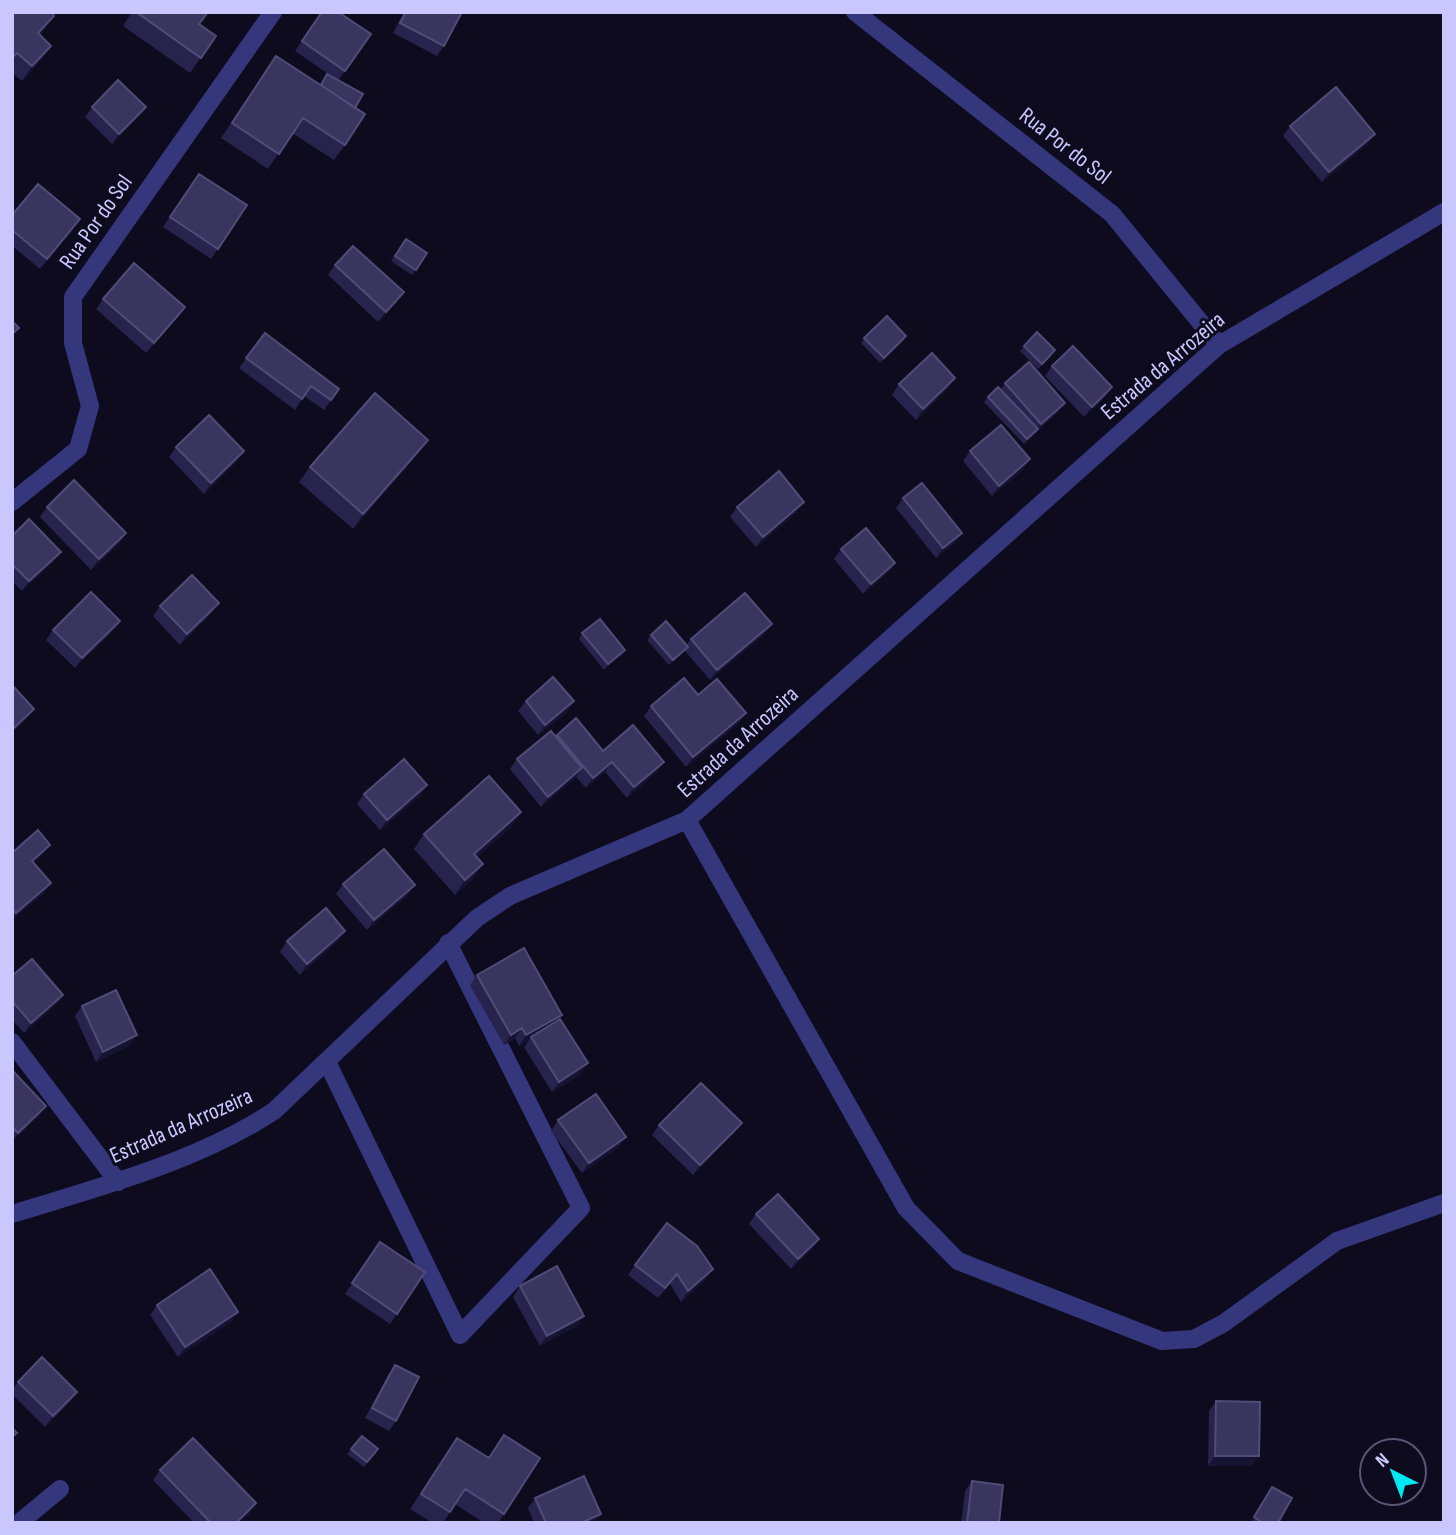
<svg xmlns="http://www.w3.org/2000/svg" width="1456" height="1535" font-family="'Sofia Sans Condensed',sans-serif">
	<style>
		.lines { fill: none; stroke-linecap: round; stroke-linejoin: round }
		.minor { stroke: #35377d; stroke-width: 18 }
		.tertiary { stroke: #35377d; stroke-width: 18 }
		.wall { fill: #28234c }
		.shaded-wall { fill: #161231 }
		.building { fill: #3a355f; stroke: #504c78; stroke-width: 2 }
		.labels { text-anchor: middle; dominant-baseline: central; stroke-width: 6; stroke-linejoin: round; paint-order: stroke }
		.street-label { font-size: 23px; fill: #cac7ff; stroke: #0d0b1d }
	</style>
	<rect width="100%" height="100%" fill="#0d0b1d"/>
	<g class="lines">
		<!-- minor -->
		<path class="minor" d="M 855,12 L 1112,214 L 1219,345
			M 12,502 L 78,449 L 90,406 L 73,343 L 73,297 L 273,12
			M 687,820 L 906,1208 L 958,1261 L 1162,1341 L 1194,1339 L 1224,1323 L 1337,1241 L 1444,1203
			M 12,1042 L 118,1182
			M 327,1062 L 460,1335 L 581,1208 L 448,943
			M 19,1523 L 60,1489"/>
		<!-- tertiary -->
		<path class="tertiary" d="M 12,1214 C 100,1187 196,1162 274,1111 L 477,918 L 510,896 L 687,820 L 1219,345 L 1444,212"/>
	</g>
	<!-- wall -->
	<path class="wall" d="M 12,12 L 44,31 L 40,35 L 51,46 L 40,61 L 22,81 L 12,73 Z
		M 132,12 L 208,12 L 199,24 L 216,36 L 190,73 L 123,26 Z
		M 321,12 L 371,34 L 338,81 L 355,108 L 345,145 L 334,160 L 292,133 L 268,169 L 221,138 L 266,71 L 320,85 L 327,74 L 334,78 L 295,51 Z
		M 404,12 L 462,12 L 444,46 L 437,56 L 393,33 Z
		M 92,107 L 146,107 L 138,117 L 112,144 L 85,117 Z
		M 1290,126 L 1368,144 L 1322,182 L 1283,136 Z
		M 199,174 L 247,205 L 211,259 L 163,227 Z
		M 12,215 L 73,229 L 40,269 L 12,246 Z
		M 406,239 L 427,253 L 412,275 L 391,261 Z
		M 335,265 L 404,292 L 396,303 L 378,322 L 328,275 Z
		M 103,299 L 178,317 L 146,353 L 96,309 Z
		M 265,333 L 339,389 L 324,410 L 304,396 L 295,410 L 239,368 Z
		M 906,336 L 903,341 L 880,363 L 861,343 L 864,338 Z
		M 1024,346 L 1052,355 L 1038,369 L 1020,351 Z
		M 1052,366 L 1105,397 L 1084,417 L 1045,376 Z
		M 1005,383 L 1065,403 L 1057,413 L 1024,444 L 984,402 L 988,397 L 1001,389 Z
		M 899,384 L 948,388 L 916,420 L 892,395 Z
		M 176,447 L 244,451 L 237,461 L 204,494 L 169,457 Z
		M 970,451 L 1023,470 L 992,496 L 963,461 Z
		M 417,455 L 353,529 L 299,482 L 310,467 Z
		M 903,498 L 955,543 L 936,558 L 896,508 Z
		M 47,507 L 126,533 L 119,544 L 91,570 L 40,517 Z
		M 737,507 L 797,512 L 756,547 L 730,517 Z
		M 12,536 L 53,562 L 22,591 L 12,581 Z
		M 841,549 L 895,563 L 888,573 L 863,594 L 834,559 Z
		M 160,606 L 212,613 L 180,645 L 153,616 Z
		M 53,630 L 113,631 L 75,668 L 46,640 Z
		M 582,633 L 625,650 L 621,655 L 604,670 L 579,639 Z
		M 765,634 L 710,680 L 685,651 L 669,665 L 647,640 L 651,635 L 686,645 L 691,639 Z
		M 698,695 L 739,723 L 686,767 L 644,716 L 651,706 Z
		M 526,701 L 574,701 L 567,712 L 538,735 L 518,711 Z
		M 557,735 L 603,751 L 657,772 L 627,798 L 605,772 L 586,788 L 576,777 L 541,807 L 510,769 L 517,759 Z
		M 427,785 L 420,796 L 380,830 L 357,804 L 364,794 Z
		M 521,812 L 511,827 L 477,857 L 473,879 L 455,895 L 414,849 L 424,834 Z
		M 12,853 L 43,855 L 34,863 L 51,883 L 44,893 L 12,920 Z
		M 343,884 L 408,895 L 367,930 L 336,894 Z
		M 345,931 L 338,941 L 300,975 L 280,952 L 287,941 Z
		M 477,975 L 559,1020 L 581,1074 L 552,1092 L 524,1047 L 529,1040 L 519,1046 L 515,1038 L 504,1045 L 470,985 Z
		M 12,976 L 63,995 L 56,1005 L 24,1033 L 12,1020 Z
		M 82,1006 L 130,1045 L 96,1062 L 75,1016 Z
		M 12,1070 L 46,1106 L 39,1116 L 12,1141 Z
		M 558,1120 L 619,1147 L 582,1173 L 551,1131 Z
		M 742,1123 L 734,1133 L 693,1175 L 652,1135 L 659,1125 Z
		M 756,1214 L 819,1239 L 812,1249 L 791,1269 L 749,1224 Z
		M 380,1242 L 425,1272 L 390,1324 L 345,1294 Z
		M 635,1265 L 713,1269 L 706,1279 L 681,1302 L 670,1284 L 658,1298 L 628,1275 Z
		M 520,1286 L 584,1316 L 577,1326 L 540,1346 L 513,1297 Z
		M 157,1305 L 238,1312 L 231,1322 L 178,1357 L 150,1315 Z
		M 395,1365 L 396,1421 L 389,1431 L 365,1418 L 388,1375 Z
		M 18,1382 L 77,1392 L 70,1402 L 45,1427 L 12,1394 L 12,1389 Z
		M 1216,1401 L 1252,1466 L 1208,1466 L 1209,1411 Z
		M 504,1435 L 504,1514 L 498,1523 L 484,1523 L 455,1504 L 443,1523 L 433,1523 L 410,1509 L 457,1438 L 488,1458 Z
		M 362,1436 L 378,1449 L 364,1467 L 347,1454 Z
		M 160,1470 L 249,1514 L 239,1523 L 194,1523 L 153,1480 Z
		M 972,1481 L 999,1523 L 961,1523 L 965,1491 Z
		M 1272,1487 L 1278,1523 L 1251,1523 L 1268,1492 Z
		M 535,1498 L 594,1523 L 534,1523 L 528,1508 Z"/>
	<!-- shaded-wall -->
	<path class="shaded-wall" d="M 54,16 L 44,31 L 27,48 L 38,33 Z
		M 51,46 L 40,61 L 22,81 L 32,66 Z
		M 146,107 L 138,117 L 112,144 L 119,134 Z
		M 1375,134 L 1368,144 L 1322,182 L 1329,172 Z
		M 80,219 L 73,229 L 40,269 L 47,259 Z
		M 404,292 L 396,303 L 378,322 L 386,312 Z
		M 185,307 L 178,317 L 146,353 L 154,343 Z
		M 906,336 L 903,341 L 880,363 L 884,358 Z
		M 955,378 L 948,388 L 916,420 L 923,409 Z
		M 1112,387 L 1105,397 L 1084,417 L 1092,407 Z
		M 1065,403 L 1057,413 L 1024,444 L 1041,424 Z
		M 428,440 L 417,455 L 353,529 L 363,514 Z
		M 244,451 L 237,461 L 204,494 L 211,483 Z
		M 1030,459 L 1023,470 L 992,496 L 999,486 Z
		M 804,502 L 797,512 L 756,547 L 763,537 Z
		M 126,533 L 119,544 L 91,570 L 99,559 Z
		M 962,533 L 955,543 L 936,558 L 943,548 Z
		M 61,552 L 53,562 L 22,591 L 29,581 Z
		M 895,563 L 888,573 L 863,594 L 871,584 Z
		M 219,603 L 212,613 L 180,645 L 187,634 Z
		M 120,621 L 113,631 L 75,668 L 82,658 Z
		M 772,624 L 765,634 L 710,680 L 717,670 Z
		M 688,647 L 684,652 L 669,665 L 673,660 Z
		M 625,650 L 621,655 L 604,670 L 608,664 Z
		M 574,701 L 567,712 L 538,735 L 545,725 Z
		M 34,709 L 27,719 L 12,733 L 12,730 Z
		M 746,713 L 739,723 L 686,767 L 693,757 Z
		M 612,762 L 605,772 L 586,788 L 593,778 Z
		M 664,762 L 657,772 L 627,798 L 634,787 Z
		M 582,768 L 575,779 L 541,807 L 548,797 Z
		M 427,785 L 420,796 L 380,830 L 387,820 Z
		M 521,812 L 511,827 L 464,869 L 474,854 Z
		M 50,845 L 43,855 L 25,871 L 32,861 Z
		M 483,864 L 473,879 L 455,895 L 465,880 Z
		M 51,883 L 44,893 L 12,920 L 16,913 Z
		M 415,885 L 408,895 L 367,930 L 374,920 Z
		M 345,931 L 338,941 L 300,975 L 307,964 Z
		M 63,995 L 56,1005 L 24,1033 L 31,1023 Z
		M 562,1015 L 555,1025 L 531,1037 L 529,1040 L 519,1046 L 526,1035 Z
		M 522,1028 L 515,1038 L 504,1045 L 511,1035 Z
		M 137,1035 L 130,1045 L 96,1062 L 103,1052 Z
		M 588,1063 L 581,1074 L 552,1092 L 559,1082 Z
		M 46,1106 L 39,1116 L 12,1141 L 18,1133 Z
		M 742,1123 L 734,1133 L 693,1175 L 700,1165 Z
		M 626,1137 L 619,1147 L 582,1173 L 589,1163 Z
		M 819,1239 L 812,1249 L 791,1269 L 798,1259 Z
		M 713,1269 L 706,1279 L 681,1302 L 688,1291 Z
		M 238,1312 L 231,1322 L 178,1357 L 185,1347 Z
		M 584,1316 L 577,1326 L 540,1346 L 547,1336 Z
		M 77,1392 L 70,1402 L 45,1427 L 53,1416 Z
		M 1215,1456 L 1259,1456 L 1252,1466 L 1208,1466 Z
		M 256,1503 L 249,1514 L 239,1523 L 236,1523 Z
		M 601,1514 L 594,1523 L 581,1523 Z"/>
	<!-- building -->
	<path class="building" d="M 12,12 L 51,12 L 54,16 L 38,33 L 51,46 L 32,66 L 17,53 L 12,58 Z
		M 136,12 L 208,12 L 199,24 L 216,36 L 201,58 Z
		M 322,12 L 338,12 L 371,34 L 345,71 L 302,41 Z
		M 406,12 L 462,12 L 444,46 L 400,23 Z
		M 276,56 L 365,114 L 345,145 L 303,118 L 279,154 L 232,123 Z
		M 327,74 L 363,94 L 355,108 L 321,85 Z
		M 118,80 L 146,107 L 119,134 L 92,107 Z
		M 1336,87 L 1375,134 L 1329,172 L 1290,126 Z
		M 199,174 L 247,205 L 218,249 L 170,217 Z
		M 38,184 L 80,219 L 47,259 L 12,230 L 12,215 Z
		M 406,239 L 427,253 L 416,270 L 395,256 Z
		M 353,246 L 404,292 L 386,312 L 335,265 Z
		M 134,263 L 185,307 L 154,343 L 103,299 Z
		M 887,316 L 906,336 L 884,358 L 864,338 Z
		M 12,321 L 19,328 L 12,334 Z
		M 1037,332 L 1055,350 L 1042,364 L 1024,346 Z
		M 265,333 L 339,389 L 331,400 L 311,386 L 302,399 L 246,358 Z
		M 1073,346 L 1112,387 L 1092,407 L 1052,366 Z
		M 932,353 L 955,378 L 923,409 L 899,384 Z
		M 1029,362 L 1065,403 L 1041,424 L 1005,383 Z
		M 998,387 L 1038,429 L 1027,439 L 988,397 Z
		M 375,393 L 428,440 L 363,514 L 310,467 Z
		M 209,415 L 244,451 L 211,483 L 176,447 Z
		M 1001,425 L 1030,459 L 999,486 L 970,451 Z
		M 779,471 L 804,502 L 763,537 L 737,507 Z
		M 74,480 L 126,533 L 99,559 L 47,507 Z
		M 922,483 L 962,533 L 943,548 L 903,498 Z
		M 29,519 L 61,552 L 29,581 L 12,564 L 12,536 Z
		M 866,528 L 895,563 L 871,584 L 841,549 Z
		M 192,575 L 219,603 L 187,634 L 160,606 Z
		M 91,592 L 120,621 L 82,658 L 53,630 Z
		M 745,593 L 772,624 L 717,670 L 691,639 Z
		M 600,619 L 625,650 L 608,664 L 582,633 Z
		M 666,621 L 688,647 L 673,660 L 651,635 Z
		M 553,677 L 574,701 L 545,725 L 526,701 Z
		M 684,678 L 698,695 L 717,679 L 746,713 L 693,757 L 651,706 Z
		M 12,685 L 34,709 L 12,730 Z
		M 576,718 L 603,751 L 633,725 L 664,762 L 634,787 L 612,762 L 593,778 L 557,735 Z
		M 551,731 L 582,768 L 548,797 L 517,759 Z
		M 404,759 L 427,785 L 387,820 L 364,794 Z
		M 489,776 L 521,812 L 474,854 L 483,864 L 465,880 L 424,834 Z
		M 38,830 L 50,845 L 32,861 L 51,883 L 16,913 L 12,908 L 12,853 Z
		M 384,849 L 415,885 L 374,920 L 343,884 Z
		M 326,908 L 345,931 L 307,964 L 287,941 Z
		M 524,948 L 562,1015 L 526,1035 L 522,1028 L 511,1035 L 477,975 Z
		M 32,959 L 63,995 L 31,1023 L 12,1001 L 12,976 Z
		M 116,990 L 137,1035 L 103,1052 L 82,1006 Z
		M 560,1019 L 588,1063 L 559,1082 L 531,1037 Z
		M 12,1070 L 46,1106 L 18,1133 L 12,1127 Z
		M 701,1083 L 742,1123 L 700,1165 L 659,1125 Z
		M 596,1094 L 626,1137 L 589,1163 L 558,1120 Z
		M 778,1194 L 819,1239 L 798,1259 L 756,1214 Z
		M 667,1223 L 697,1246 L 713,1269 L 688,1291 L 677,1274 L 665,1288 L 635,1265 Z
		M 380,1242 L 425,1272 L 397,1314 L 352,1283 Z
		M 557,1266 L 584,1316 L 547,1336 L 520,1286 Z
		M 210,1269 L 238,1312 L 185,1347 L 157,1305 Z
		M 42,1357 L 77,1392 L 53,1416 L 18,1382 Z
		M 395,1365 L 419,1377 L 396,1421 L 372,1408 Z
		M 1216,1401 L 1260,1402 L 1259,1456 L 1215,1456 Z
		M 12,1428 L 17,1433 L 12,1437 Z
		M 504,1435 L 540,1458 L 504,1514 L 465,1489 L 450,1512 L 421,1494 L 457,1438 L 489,1458 Z
		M 362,1436 L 378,1449 L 367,1462 L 351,1449 Z
		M 193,1438 L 256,1503 L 236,1523 L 211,1523 L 160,1470 Z
		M 584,1476 L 601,1514 L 581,1523 L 546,1523 L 535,1498 Z
		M 972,1481 L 1003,1485 L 999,1523 L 967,1523 Z
		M 1272,1487 L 1292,1498 L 1278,1523 L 1263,1523 L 1254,1517 Z"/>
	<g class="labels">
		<!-- street labels -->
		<g class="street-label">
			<text transform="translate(1065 146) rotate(38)">Rua Por do Sol</text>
			<text transform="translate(96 222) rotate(-55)">Rua Por do Sol</text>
			<text transform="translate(1163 366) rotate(-40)">Estrada da Arrozeira</text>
			<text transform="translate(738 742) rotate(-42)">Estrada da Arrozeira</text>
			<text transform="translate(181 1126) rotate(-24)">Estrada da Arrozeira</text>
		</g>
	</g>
	<!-- border -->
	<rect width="1456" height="1535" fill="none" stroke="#cac7ff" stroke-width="28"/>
	<!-- north arrow -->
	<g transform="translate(1393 1472) rotate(318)"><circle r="33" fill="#0d0b1d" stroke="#595677" stroke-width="2"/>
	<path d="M0-5L12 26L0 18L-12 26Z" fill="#00e8f2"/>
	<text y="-10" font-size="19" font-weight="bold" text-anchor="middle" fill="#cac7ff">N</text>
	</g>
</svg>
